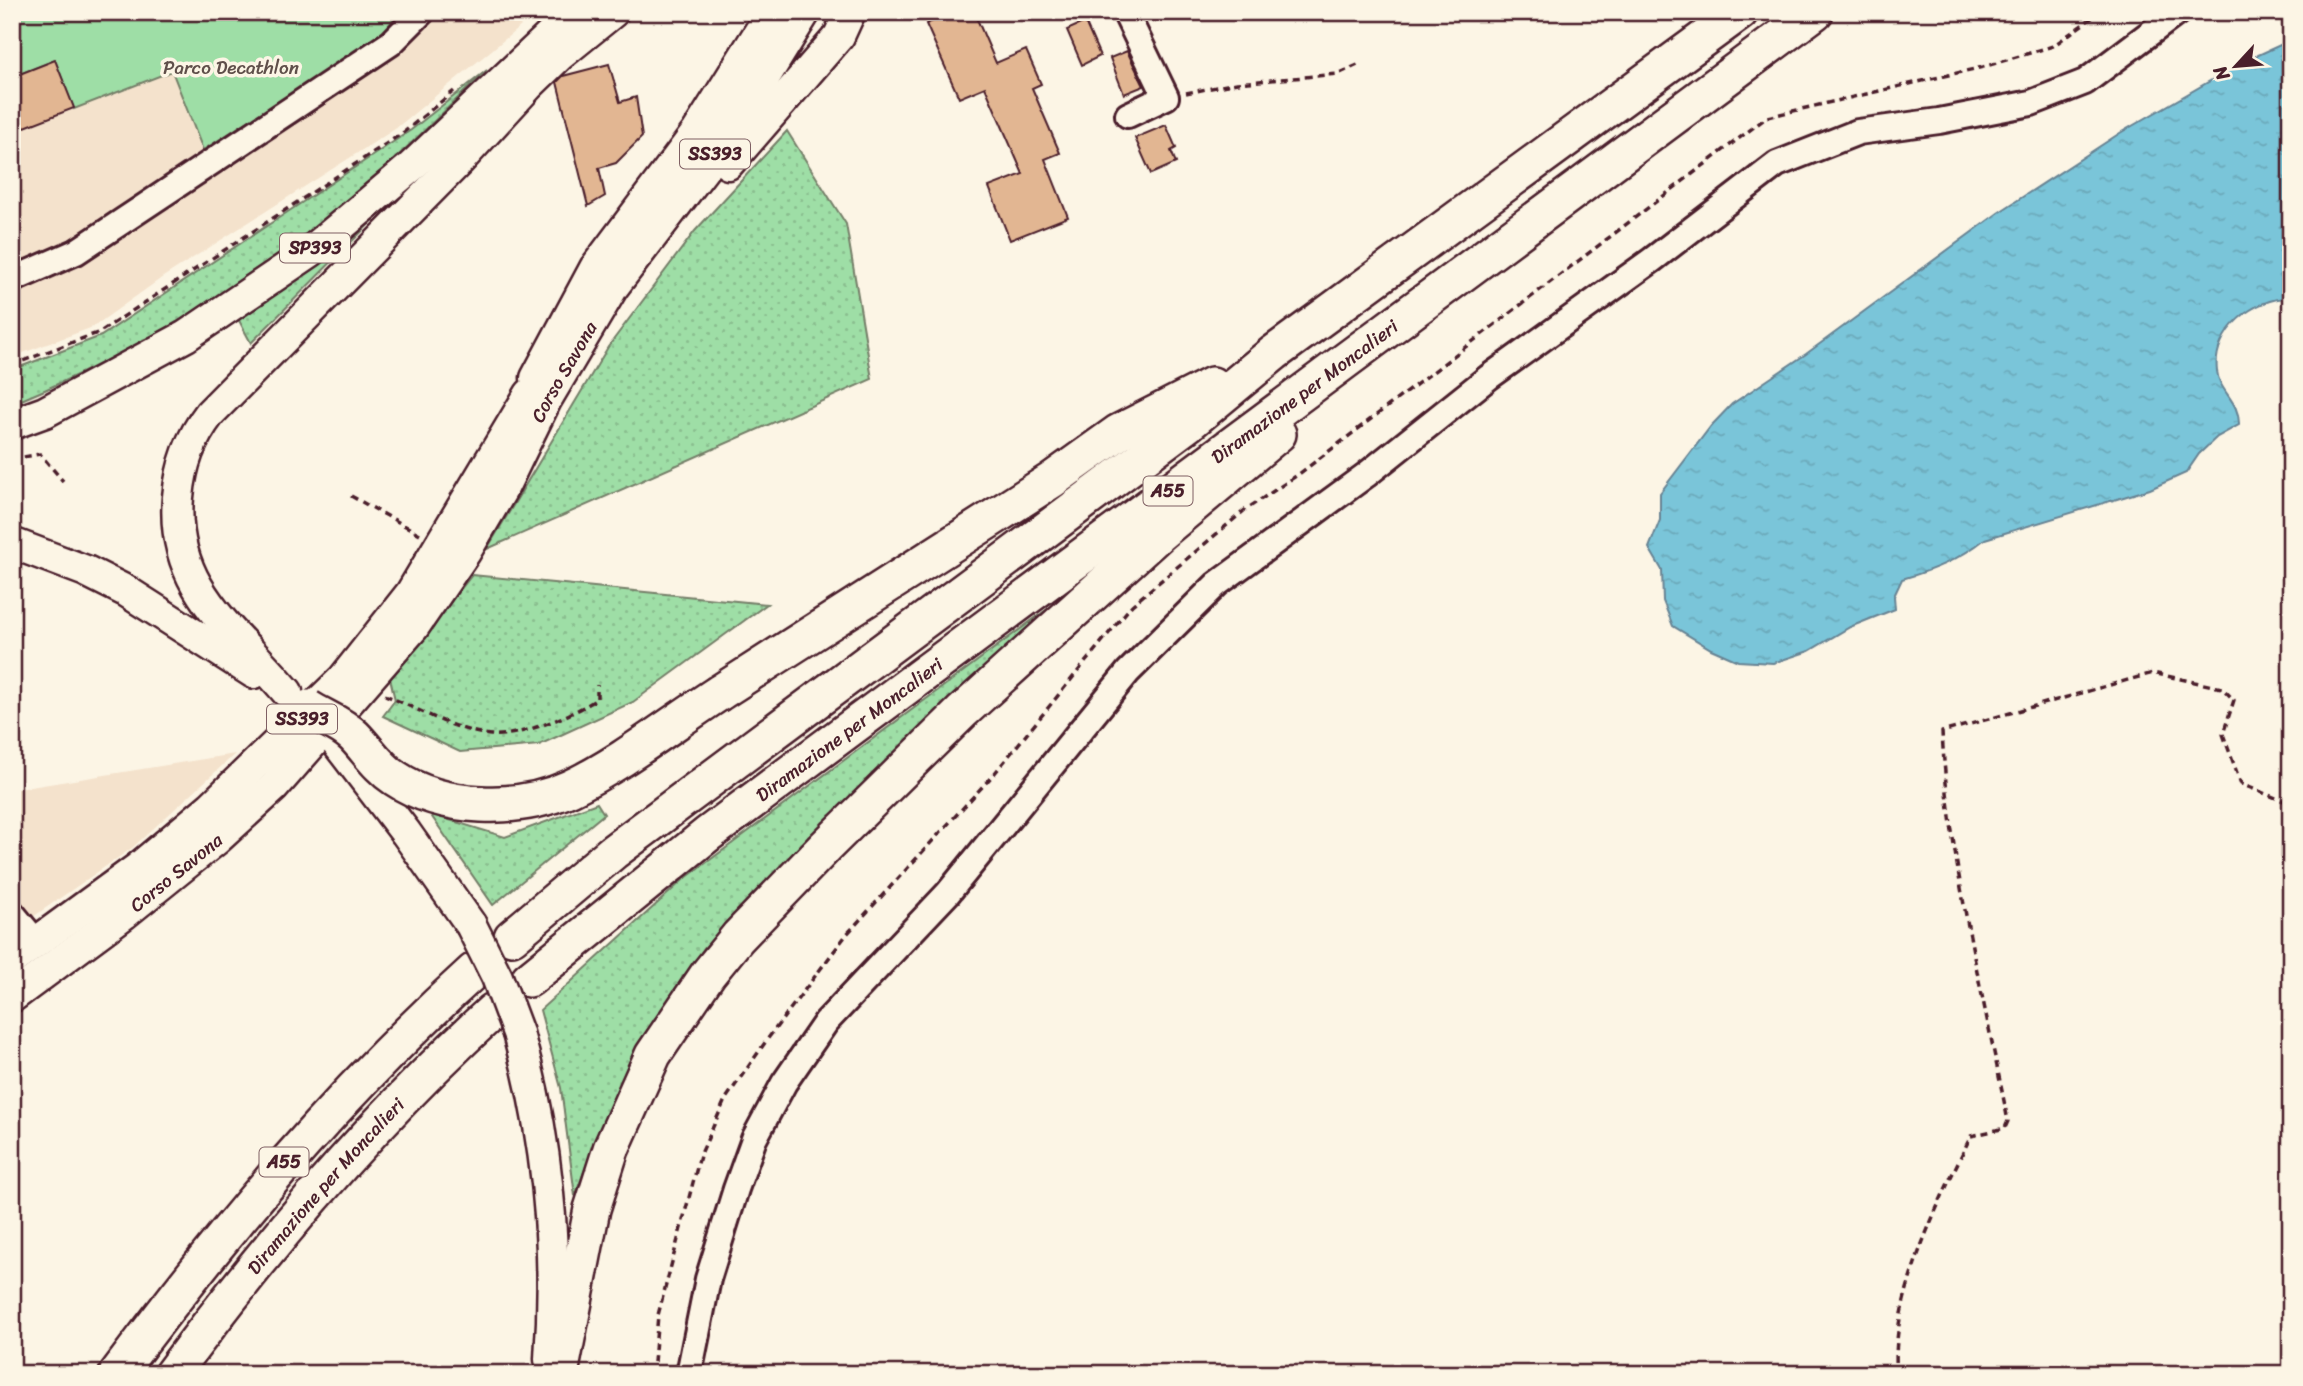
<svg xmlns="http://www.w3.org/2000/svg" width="2303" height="1386" font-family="Sriracha,sans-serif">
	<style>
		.built { fill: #f4e2cc }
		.grass { fill: url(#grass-dots); stroke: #747e68; stroke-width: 2 }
		.park { fill: #9edea6; stroke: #747e68; stroke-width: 2 }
		.water { fill: url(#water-ripples); stroke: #678393; stroke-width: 2 }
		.building { fill: #e2b692; stroke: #4a1f2b; stroke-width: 2 }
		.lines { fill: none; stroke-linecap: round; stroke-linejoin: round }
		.minor-casing { stroke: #4a1f2b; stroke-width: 30 }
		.major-casing { stroke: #4a1f2b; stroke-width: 35 }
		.highway-casing { stroke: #4a1f2b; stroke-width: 40 }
		.path { stroke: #4a1f2b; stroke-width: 3.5; stroke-dasharray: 7 5; stroke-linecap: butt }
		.minor { stroke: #fcf5e5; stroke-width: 24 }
		.major { stroke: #fcf5e5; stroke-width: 30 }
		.highway { stroke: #fcf5e5; stroke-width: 35 }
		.major-bridge-casing { stroke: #4a1f2b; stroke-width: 35; stroke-linecap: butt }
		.highway-bridge-casing { stroke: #4a1f2b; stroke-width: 40; stroke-linecap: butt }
		.major-bridge { stroke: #fcf5e5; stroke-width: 30 }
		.highway-bridge { stroke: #fcf5e5; stroke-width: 35 }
		.labels { text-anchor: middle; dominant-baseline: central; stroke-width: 7; stroke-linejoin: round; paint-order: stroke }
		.shield { fill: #fcf5e5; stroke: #7f5f63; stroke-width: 2 }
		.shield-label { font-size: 18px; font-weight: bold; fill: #4a1f2b }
		.park-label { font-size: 19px; fill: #5f4f4a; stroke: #fcf5e5 }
		.street-label { font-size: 19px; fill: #4a1f2b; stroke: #fcf5e5 }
	</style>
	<defs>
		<pattern id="grass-dots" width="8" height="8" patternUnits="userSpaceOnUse" patternTransform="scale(1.75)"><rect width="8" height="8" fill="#9edea6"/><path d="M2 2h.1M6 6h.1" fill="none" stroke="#8abe8f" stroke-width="1.8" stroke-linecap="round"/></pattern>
		<pattern id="water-ripples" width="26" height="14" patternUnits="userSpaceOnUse" patternTransform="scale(1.75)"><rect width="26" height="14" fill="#7ac5d9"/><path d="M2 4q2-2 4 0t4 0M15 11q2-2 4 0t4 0" fill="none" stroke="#6ba9ba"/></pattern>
	</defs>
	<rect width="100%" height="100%" fill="#fcf5e5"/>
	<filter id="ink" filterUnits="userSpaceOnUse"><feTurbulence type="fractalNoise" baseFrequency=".0143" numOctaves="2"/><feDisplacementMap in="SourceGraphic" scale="14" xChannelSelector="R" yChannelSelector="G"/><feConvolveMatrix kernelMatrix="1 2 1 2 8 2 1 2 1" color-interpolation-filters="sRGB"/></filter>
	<g filter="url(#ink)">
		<!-- built -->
		<path class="built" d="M 12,12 L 510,12 L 521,26 L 395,129 L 163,277 L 93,327 L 12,357 Z
			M 235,754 L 132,848 L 27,921 L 12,900 L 12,790 Z"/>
		<!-- grass -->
		<path class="grass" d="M 487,70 C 421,133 356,201 281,255 C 202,312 102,367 12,404 L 12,370 L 101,336 L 411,130 Z
			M 787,131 L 846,224 L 872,379 L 487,549 L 608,347 L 695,231 Z
			M 399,194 L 251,343 L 235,313 Z
			M 472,575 L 767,604 L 633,702 L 539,745 L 460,752 L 383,716 L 395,700 L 390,678 Z
			M 1050,607 L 827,821 L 704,948 L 644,1040 L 597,1136 L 575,1196 L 561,1088 L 540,1010 L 683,880 Z
			M 597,803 L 604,814 L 493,905 L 430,814 L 505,837 Z"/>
		<!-- park -->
		<path class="park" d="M 12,12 L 399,12 L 379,37 L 203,150 L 172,71 L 74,109 L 55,60 L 12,77 Z"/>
		<!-- water -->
		<path class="water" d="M 2291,40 L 2291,298 C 2254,297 2212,331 2217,371 C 2219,392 2240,401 2239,425 L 2217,437 L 2199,454 L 2186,473 L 2150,489 L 1985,539 C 1960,559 1934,570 1902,579 L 1894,596 L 1895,609 L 1850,627 L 1809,651 L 1773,663 L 1738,661 L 1711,649 L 1673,626 L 1663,601 L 1662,570 L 1649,548 L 1660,520 L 1660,493 L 1711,426 L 1732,404 L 1806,354 L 1998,213 L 2120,133 L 2243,62 Z"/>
		<!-- building -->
		<path class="building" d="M 953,12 L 974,12 L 996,63 L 1026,50 L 1041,84 L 1032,88 L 1060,153 L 1045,159 L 1068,217 L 1010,240 L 989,187 L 1023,174 L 985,87 L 959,98 L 926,24 Z
			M 1085,22 L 1100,56 L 1082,65 L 1067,30 Z
			M 1127,51 L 1144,86 L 1124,94 L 1110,58 Z
			M 55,60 L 74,108 L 12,132 L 12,77 Z
			M 609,64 L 620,102 L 636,97 L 642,137 L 616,163 L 599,168 L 605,196 L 588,206 L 557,82 L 563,76 Z
			M 1166,125 L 1176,148 L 1171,151 L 1176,163 L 1151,174 L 1135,138 Z"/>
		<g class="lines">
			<!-- minor casing -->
			<g class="minor-casing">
				<path id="minor" d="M 1125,12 L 1166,97 L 1128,115
					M 12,280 L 76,252 L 391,43 L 422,12
					M 12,913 L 36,942
					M 689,1374 L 708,1279 L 736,1189 L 754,1139 L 784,1083 L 826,1022 L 948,893 L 1128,672 L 1217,584 L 1366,475 L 1489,377 L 1652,260 L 1777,164 L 1858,132 L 1939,121 L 2031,103 L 2085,82 L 2178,12"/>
			</g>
			<!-- major casing -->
			<g class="major-casing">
				<g id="major">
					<path d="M 728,164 L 839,36 L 850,12"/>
					<path d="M 536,378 L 595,268 L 697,132 L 772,12"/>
					<path d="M 12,424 L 45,412 L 186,336 L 310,252 L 411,167 L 575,12"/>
					<path d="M 12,543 L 86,571 L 126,591 L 254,673"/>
					<path d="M 287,692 C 235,630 170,589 178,497 C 181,465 190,439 210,413 L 460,160 L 528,86 L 560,55 L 613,12"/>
					<path d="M 337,743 L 406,833 L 471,925"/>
					<path d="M 12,960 L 138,868 L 211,807 L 343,679 L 411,593 L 530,394"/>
					<path id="s1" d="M 12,997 L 124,914 L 217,839 L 274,787 L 413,628 L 466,551 L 504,486 L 546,400 L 613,287 L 725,141 L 805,12"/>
					<path d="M 518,1033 C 548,1140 558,1248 550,1359"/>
				</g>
			</g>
			<!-- highway casing -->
			<g class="highway-casing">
				<g id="highway">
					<path d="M 719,693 L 1052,480 L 1119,432 L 1212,385"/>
					<path d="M 512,937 L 613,852 L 1188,424 L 1274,353 L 1740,12"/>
					<path id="s2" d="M 529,979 L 708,834 L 1815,12"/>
					<path d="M 117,1374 C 225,1229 340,1092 474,971"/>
					<path id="s3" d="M 172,1374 C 268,1244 373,1120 493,1011"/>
					<path d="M 560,1374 L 592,1209 L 611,1149 L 653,1055 L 708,974 L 738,937 L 826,846 L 962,712 L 1160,533 L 1278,434"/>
				</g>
			</g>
			<!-- path -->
			<path class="path" d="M 1186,93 L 1237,83 L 1338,74 L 1362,63
				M 12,365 L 100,332 L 404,132 L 454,91
				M 12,459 L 40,454 L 63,481
				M 351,496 L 420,534
				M 385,695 C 418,709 456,731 491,735 C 519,738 575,714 597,699 L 597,685
				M 653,1374 L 658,1315 L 700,1156 L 725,1100 L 769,1037 L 847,934 L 994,774 L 1132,605 L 1245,510 L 1299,474 L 1767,117 L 1983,67 L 2053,46 L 2100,12
				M 1897,1374 C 1889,1302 1939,1200 1971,1136 L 2005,1128 L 2008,1121 C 1983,993 1949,862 1942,732 L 2153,673 L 2222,688 L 2234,700 L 2223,734 L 2241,784 L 2291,804"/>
			<!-- minor -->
			<use href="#minor" class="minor"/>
			<!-- major -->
			<use href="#major" class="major"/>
			<!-- highway -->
			<use href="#highway" class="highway"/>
			<!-- major-bridge casing -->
			<g class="major-bridge-casing">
				<path id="major-bridge" d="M 471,925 L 497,977 L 518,1033"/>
			</g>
			<!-- highway-bridge casing -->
			<g class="highway-bridge-casing">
				<path id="highway-bridge" d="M 308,708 C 322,717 342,724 354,736 C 367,749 378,767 395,778 C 443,810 518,812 570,788 C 622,763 671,724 719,693"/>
			</g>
			<!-- major-bridge -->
			<use href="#major-bridge" class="major-bridge"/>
			<!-- highway-bridge -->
			<use href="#highway-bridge" class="highway-bridge"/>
		</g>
	</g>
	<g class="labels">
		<!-- shield labels -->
		<g class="shield">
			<rect x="680" y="139.5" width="70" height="29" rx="5"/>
			<rect x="280" y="233.5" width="70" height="29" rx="5"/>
			<rect x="1143.5" y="476.5" width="49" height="29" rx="5"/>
			<rect x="267" y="704.5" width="70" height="29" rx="5"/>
			<rect x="259.5" y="1147.5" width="49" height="29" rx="5"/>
		</g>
		<g class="shield-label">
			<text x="715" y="154">SS393</text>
			<text x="315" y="248">SP393</text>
			<text x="1168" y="491">A55</text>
			<text x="302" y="719">SS393</text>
			<text x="284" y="1162">A55</text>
		</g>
		<!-- park labels -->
		<g class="park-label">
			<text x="231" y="67">Parco Decathlon</text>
		</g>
		<!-- street labels -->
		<g class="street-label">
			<text stroke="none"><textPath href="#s1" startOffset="845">Corso Savona</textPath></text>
			<text stroke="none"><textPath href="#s2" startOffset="973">Diramazione per Moncalieri</textPath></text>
			<text stroke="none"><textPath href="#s2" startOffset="406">Diramazione per Moncalieri</textPath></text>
			<text stroke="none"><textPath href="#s1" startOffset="206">Corso Savona</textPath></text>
			<text stroke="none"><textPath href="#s3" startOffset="243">Diramazione per Moncalieri</textPath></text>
		</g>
	</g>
	<!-- margin -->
	<rect width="2303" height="1386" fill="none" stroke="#fcf5e5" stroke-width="42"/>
	<rect x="21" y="21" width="2261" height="1344" fill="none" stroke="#4a1f2b" stroke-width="2.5" filter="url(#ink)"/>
	<!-- north arrow -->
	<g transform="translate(2236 66) rotate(244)" stroke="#fcf5e5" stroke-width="5" paint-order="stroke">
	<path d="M0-5L12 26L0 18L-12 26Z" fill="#4a1f2b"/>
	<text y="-10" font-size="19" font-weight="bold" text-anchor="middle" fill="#4a1f2b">N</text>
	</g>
</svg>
